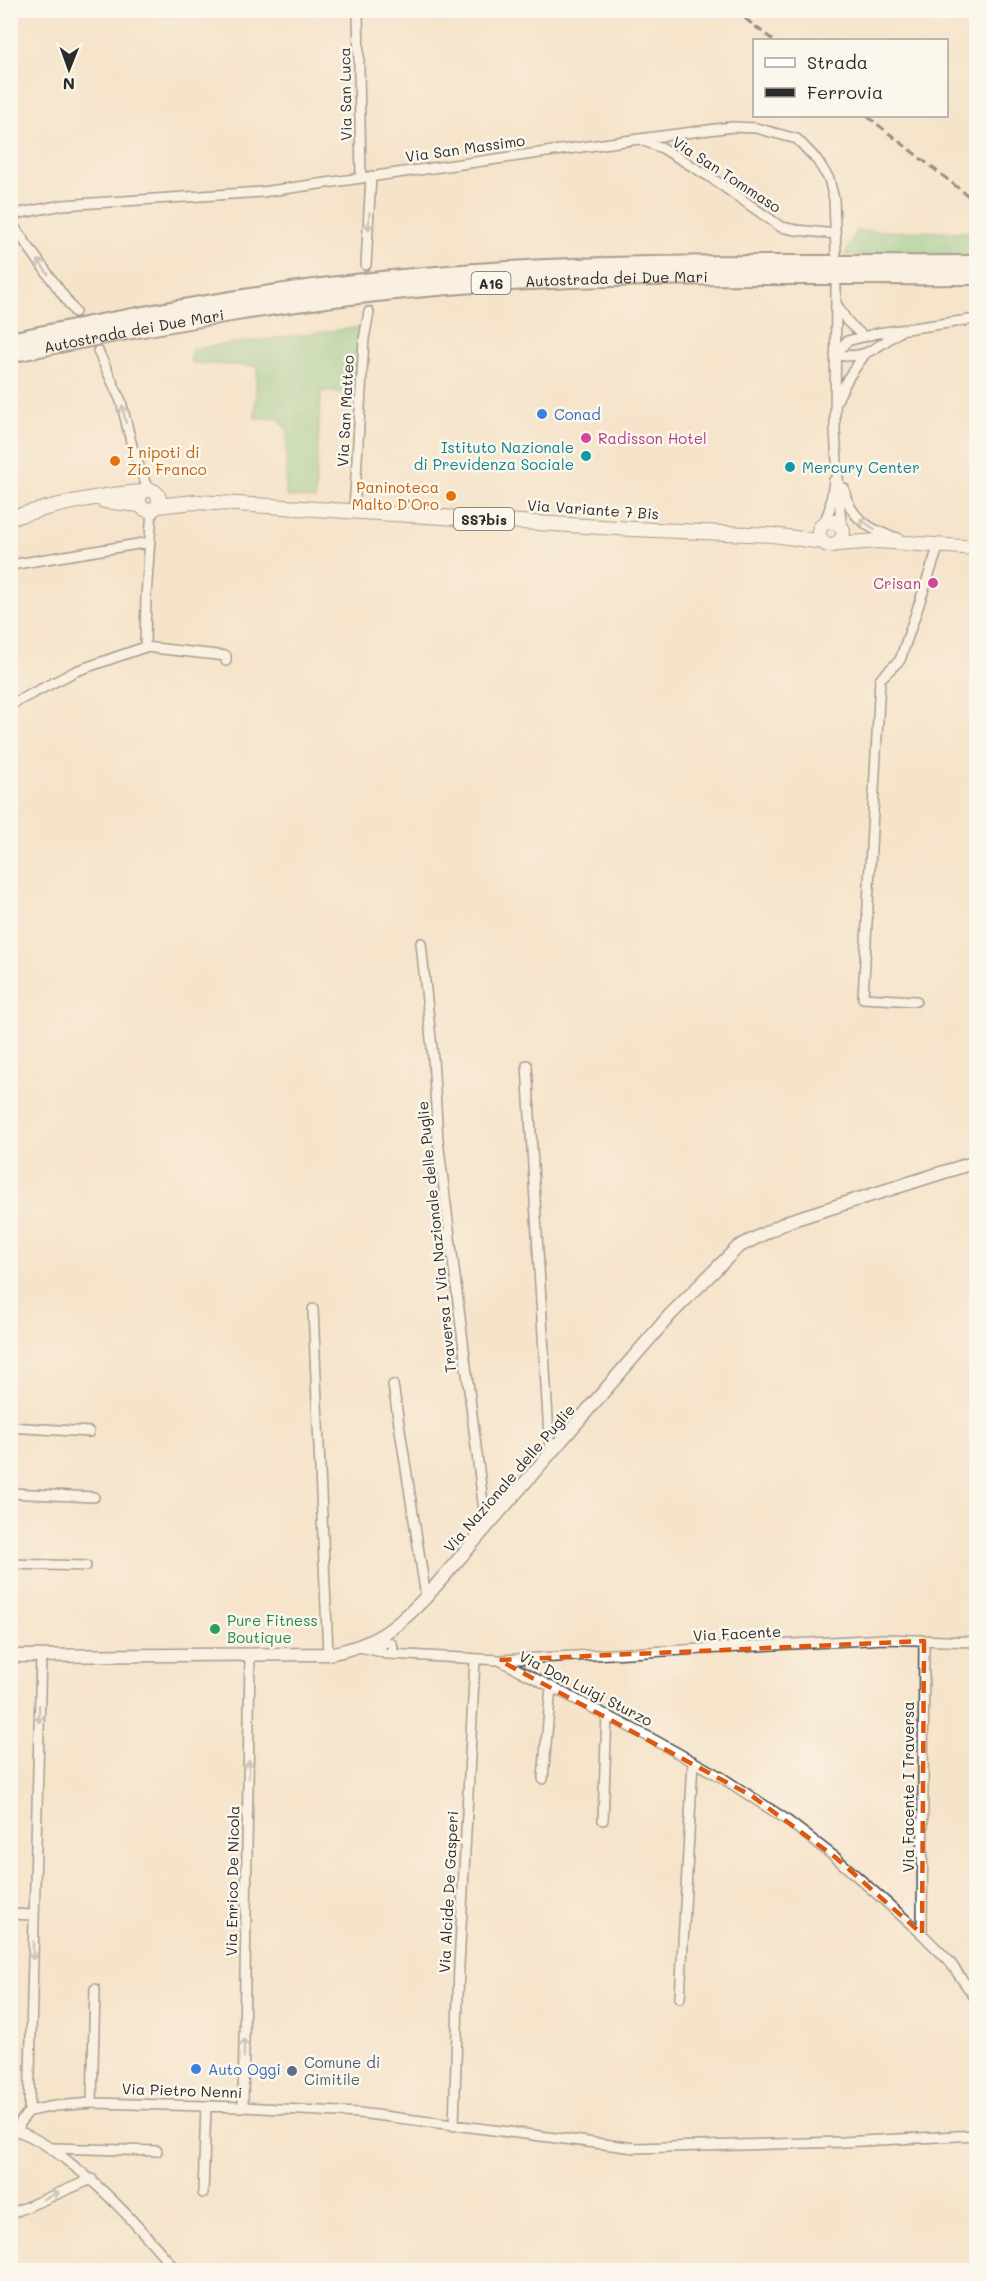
<svg xmlns="http://www.w3.org/2000/svg" width="987" height="2281" font-family="Mali,sans-serif">
	<style>
		.green { fill: #7dc886; stroke: #547a58; stroke-width: 1.5 }
		.lines { fill: none; stroke-linecap: round; stroke-linejoin: round }
		.minor-tunnel { stroke: #cdbfab; stroke-width: 9; stroke-dasharray: 9 4.5; stroke-linecap: butt }
		.minor-casing { stroke: #494743; stroke-width: 12 }
		.secondary-casing { stroke: #494743; stroke-width: 15 }
		.primary-casing { stroke: #494743; stroke-width: 16 }
		.motorway-casing { stroke: #494743; stroke-width: 20 }
		.minor { stroke: #fff; stroke-width: 9 }
		.secondary { stroke: #fff; stroke-width: 12 }
		.primary { stroke: #fff; stroke-width: 14 }
		.motorway { stroke: #fff; stroke-width: 16 }
		.rail { stroke: #2b2b2b; stroke-width: 3; stroke-dasharray: 9 4.5; stroke-linecap: butt }
		.oneway { stroke: #a0a0a0 }
		.marked { fill: none; stroke: #df570e; stroke-width: 4.5; stroke-dasharray: 12 8; stroke-linejoin: round }
		.shop-dot { fill: #3f7fe0; stroke: #fbf7ec; stroke-width: 2 }
		.hotel-dot { fill: #d1479c; stroke: #fbf7ec; stroke-width: 2 }
		.culture-dot { fill: #0f9aa8; stroke: #fbf7ec; stroke-width: 2 }
		.food-dot { fill: #e8710a; stroke: #fbf7ec; stroke-width: 2 }
		.leisure-dot { fill: #2e9e5b; stroke: #fbf7ec; stroke-width: 2 }
		.service-dot { fill: #5c6f8a; stroke: #fbf7ec; stroke-width: 2 }
		.labels { text-anchor: middle; dominant-baseline: central; stroke-width: 5; stroke-linejoin: round; paint-order: stroke }
		.shield { fill: #fbf7ec; stroke: #696865; stroke-width: 1.5 }
		.shield-label { font-size: 14px; font-weight: bold; fill: #2b2b2b }
		.street-label { font-size: 15px; fill: #2b2b2b; stroke: #fbf7ec }
		.shop-label { font-size: 15px; fill: #366cbe; stroke: #fbf7ec; text-anchor: start }
		.hotel-label { font-size: 15px; fill: #b23c85; stroke: #fbf7ec; text-anchor: start }
		.culture-label { font-size: 15px; fill: #0d838f; stroke: #fbf7ec; text-anchor: end }
		.food-label { font-size: 15px; fill: #c56008; stroke: #fbf7ec; text-anchor: start }
		.leisure-label { font-size: 15px; fill: #27864d; stroke: #fbf7ec; text-anchor: start }
		.service-label { font-size: 15px; fill: #4e5e75; stroke: #fbf7ec; text-anchor: start }
	</style>
	<rect width="100%" height="100%" fill="#fbf7ec"/>
	<filter id="ink" filterUnits="userSpaceOnUse"><feTurbulence type="fractalNoise" baseFrequency=".0167" numOctaves="2"/><feDisplacementMap in="SourceGraphic" scale="12" xChannelSelector="R" yChannelSelector="G"/><feConvolveMatrix kernelMatrix="1 2 1 2 8 2 1 2 1" color-interpolation-filters="sRGB"/></filter>
	<filter id="wash" filterUnits="userSpaceOnUse"><feTurbulence type="fractalNoise" baseFrequency=".008" numOctaves="4" result="noise"/><feDisplacementMap in="SourceGraphic" scale="24" xChannelSelector="R" yChannelSelector="G"/><feGaussianBlur stdDeviation="1.35" result="paint"/><feColorMatrix in="noise" values="0 0 0 0 0 0 0 0 0 0 0 0 0 0 0 0 0 1.4 0 .05"/><feComposite in="paint" operator="in"/></filter>
	<g filter="url(#wash)">
		<rect width="100%" height="100%" fill="#f6e4cb"/>
		<!-- green -->
		<path class="green" d="M 856,231 L 976,232 L 976,255 L 845,255 Z
			M 361,327 L 356,393 L 321,391 L 315,499 L 286,496 L 287,428 L 282,425 L 281,419 L 255,418 L 257,366 L 191,363 L 192,349 Z"/>
	</g>
	<g filter="url(#ink)">
		<g class="lines">
			<!-- minor-tunnel -->
			<path class="minor-tunnel" d="M 366,265 L 369,312"/>
			<!-- minor casing -->
			<g class="minor-casing">
				<path id="minor" d="M 358,10 L 361,178
					M 641,140 L 662,148 L 710,177 L 781,227 L 796,230 L 836,234
					M 10,215 L 63,205 L 262,192 L 639,139 L 732,127 L 756,128 L 797,139 L 817,160 L 829,179 L 834,199 L 836,253
					M 10,221 L 75,312
					M 366,265 L 371,176
					M 836,287 L 835,430 L 841,525
					M 837,305 L 847,321 L 864,337
					M 98,351 L 121,401 L 133,450 L 148,490
					M 835,355 L 847,341 L 878,333 L 976,319
					M 835,355 C 868,359 875,348 902,330
					M 837,400 L 848,378 L 865,354
					M 844,488 C 848,517 872,532 898,538
					M 354,511 L 364,339 L 369,312
					M 824,523 L 830,508 L 834,480
					M 10,565 L 150,542
					M 145,647 L 146,597 L 152,509
					M 10,705 L 76,671 L 145,647 L 226,656 L 226,661
					M 421,943 L 433,1058 L 438,1140 L 486,1527
					M 916,1001 L 863,998 L 880,679 L 900,660 L 939,545
					M 527,1065 L 550,1453
					M 313,1309 L 328,1654
					M 393,1385 L 426,1597
					M 10,1427 L 89,1432
					M 10,1493 L 94,1497
					M 10,1564 L 86,1566
					M381 1648a6 6 0 1 1 12 0a6 6 0 1 1-12 0Z
					M 360,1647 L 382,1652
					M 389,1654 L 499,1660 L 647,1736 L 721,1777 L 784,1818 L 835,1857 L 922,1934 L 949,1961 L 976,1999
					M 501,1660 L 885,1639 L 976,1642
					M 543,1779 L 551,1687
					M 603,1820 L 607,1715
					M 10,1914 L 34,1915
					M 922,1934 L 924,1641
					M 680,1998 L 693,1762
					M 92,2103 L 95,1989
					M 243,2107 L 250,1655
					M 29,2111 L 41,1656
					M 454,2126 L 459,1966 L 475,1660
					M 10,2129 C 32,2134 53,2149 70,2163 C 111,2194 143,2232 176,2270
					M 18,2131 L 21,2121 L 29,2111 L 55,2106 L 92,2103 L 243,2107 L 359,2113 L 635,2148 L 842,2142 L 976,2135
					M 52,2148 L 157,2151
					M 203,2193 L 206,2106
					M 10,2214 L 92,2179"/>
			</g>
			<!-- secondary casing -->
			<g class="secondary-casing">
				<path id="secondary" d="M 10,1656 L 328,1654 C 374,1646 395,1629 426,1597 L 670,1315 L 738,1247 L 789,1221 L 976,1162"/>
			</g>
			<!-- primary casing -->
			<g class="primary-casing">
				<path id="primary" d="M139 500a10 10 0 1 1 20 0a10 10 0 1 1-20 0Z
					M 104,501 L 140,505
					M 157,506 L 195,502 L 237,504 L 633,529 L 773,535 L 823,542
					M 10,518 C 54,505 96,495 142,492
					M819 533a12 12 0 1 1 24 0a12 12 0 1 1-24 0Z
					M 837,544 L 878,541 L 976,548"/>
			</g>
			<!-- motorway casing -->
			<g class="motorway-casing">
				<g id="motorway">
					<path d="M 10,341 C 156,311 301,285 449,274 C 624,260 801,265 976,264"/>
					<path id="s1" d="M 10,354 C 156,324 301,298 449,286 C 624,272 801,277 976,276"/>
				</g>
			</g>
			<!-- minor -->
			<use href="#minor" class="minor"/>
			<!-- secondary -->
			<use href="#secondary" class="secondary"/>
			<!-- primary -->
			<use href="#primary" class="primary"/>
			<!-- motorway -->
			<use href="#motorway" class="motorway"/>
			<!-- rail -->
			<path class="rail" d="M 734,10 L 773,40
				M 867,116 L 976,202"/>
		</g>
		<!-- one-way arrows -->
		<defs><path id="oneway-shaft" d="M-6 0H5M1.5-3L5.5 0L1.5 3" fill="none" stroke-width="1.6" stroke-linecap="round" stroke-linejoin="round" transform="scale(1.5)"/></defs>
		<g class="oneway">
			<use href="#oneway-shaft" transform="translate(369 221) rotate(93)"/>
			<use href="#oneway-shaft" transform="translate(43 267) rotate(-125)"/>
			<use href="#oneway-shaft" transform="translate(124 414) rotate(-102)"/>
			<use href="#oneway-shaft" transform="translate(867 524) rotate(-146)"/>
			<use href="#oneway-shaft" transform="translate(39 1714) rotate(91)"/>
			<use href="#oneway-shaft" transform="translate(249 1769) rotate(-89)"/>
			<use href="#oneway-shaft" transform="translate(33 1951) rotate(91)"/>
			<use href="#oneway-shaft" transform="translate(244 2048) rotate(-89)"/>
			<use href="#oneway-shaft" transform="translate(51 2196) rotate(-23)"/>
		</g>
	</g>
	<!-- marked area -->
	<path d="M0 0H987V2281H0ZM 924,1641 L 922,1934 L 835,1857 L 752,1796 L 499,1660 Z" fill="#f6e4cb" fill-opacity=".55" fill-rule="evenodd"/>
	<path class="marked" d="M 924,1641 L 922,1934 L 835,1857 L 752,1796 L 499,1660 Z"/>
	<!-- markers -->
	<g class="shop-dot">
		<circle cx="542" cy="414" r="6"/>
		<circle cx="196" cy="2069" r="6"/>
	</g>
	<g class="hotel-dot">
		<circle cx="586" cy="438" r="6"/>
		<circle cx="933" cy="583" r="6"/>
	</g>
	<g class="culture-dot">
		<circle cx="586" cy="456" r="6"/>
		<circle cx="790" cy="467" r="6"/>
	</g>
	<g class="food-dot">
		<circle cx="115" cy="461" r="6"/>
		<circle cx="451" cy="496" r="6"/>
	</g>
	<circle class="leisure-dot" cx="215" cy="1629" r="6"/>
	<circle class="service-dot" cx="292" cy="2071" r="6"/>
	<g class="labels">
		<!-- shield labels -->
		<g class="shield">
			<rect x="471.5" y="272" width="39" height="22" rx="4.5"/>
			<rect x="454" y="508" width="60" height="22" rx="4.5"/>
		</g>
		<g class="shield-label">
			<text x="491" y="283">A16</text>
			<text x="484" y="519">SS7bis</text>
		</g>
		<!-- street labels -->
		<g class="street-label">
			<text transform="translate(345 94) rotate(-91)">Via San Luca</text>
			<text transform="translate(465 148) rotate(-8)">Via San Massimo</text>
			<text transform="translate(727 174) rotate(33)">Via San Tommaso</text>
			<text stroke="none"><textPath href="#s1" startOffset="612">Autostrada dei Due Mari</textPath></text>
			<text stroke="none"><textPath href="#s1" startOffset="126">Autostrada dei Due Mari</textPath></text>
			<text transform="translate(345 411) rotate(-87)">Via San Matteo</text>
			<text transform="translate(593 509) rotate(4)">Via Variante 7 Bis</text>
			<text transform="translate(436 1237) rotate(-96)">Traversa I Via Nazionale delle Puglie</text>
			<text transform="translate(509 1478) rotate(-49)">Via Nazionale delle Puglie</text>
			<text transform="translate(737 1633) rotate(-3)">Via Facente</text>
			<text transform="translate(586 1688) rotate(27)">Via Don Luigi Sturzo</text>
			<text transform="translate(908 1787) rotate(-90)">Via Facente I Traversa</text>
			<text transform="translate(232 1881) rotate(-89)">Via Enrico De Nicola</text>
			<text transform="translate(448 1892) rotate(-87)">Via Alcide De Gasperi</text>
			<text transform="translate(182 2090) rotate(2)">Via Pietro Nenni</text>
		</g>
		<!-- shop labels -->
		<g class="shop-label">
			<text x="554" y="414">Conad</text>
			<text x="208" y="2069">Auto Oggi</text>
		</g>
		<!-- hotel labels -->
		<g class="hotel-label">
			<text x="598" y="438">Radisson Hotel</text>
			<text x="921" y="583" text-anchor="end">Crisan</text>
		</g>
		<!-- culture labels -->
		<g class="culture-label">
			<text x="574" y="447">Istituto Nazionale<tspan x="574" dy="17">di Previdenza Sociale</tspan></text>
			<text x="802" y="467" text-anchor="start">Mercury Center</text>
		</g>
		<!-- food labels -->
		<g class="food-label">
			<text x="127" y="452">I nipoti di<tspan x="127" dy="17">Zio Franco</tspan></text>
			<text x="439" y="487" text-anchor="end">Paninoteca<tspan x="439" dy="17">Malto D'Oro</tspan></text>
		</g>
		<!-- leisure labels -->
		<g class="leisure-label">
			<text x="227" y="1620">Pure Fitness<tspan x="227" dy="17">Boutique</tspan></text>
		</g>
		<!-- service labels -->
		<g class="service-label">
			<text x="304" y="2062">Comune di<tspan x="304" dy="17">Cimitile</tspan></text>
		</g>
	</g>
	<!-- margin -->
	<rect width="987" height="2281" fill="none" stroke="#fbf7ec" stroke-width="36"/>
	<!-- legend -->
	<rect x="753" y="39" width="195" height="78" fill="#fbf7ec" stroke="#a8a59f" stroke-width="1.5"/>
	<rect x="765" y="58" width="30" height="9" fill="#ffffff" stroke="#a8a59f" stroke-width="1.5"/>
	<text x="807" y="69" font-size="18" fill="#2b2b2b">Strada</text>
	<rect x="765" y="88" width="30" height="9" fill="#2b2b2b" stroke="#a8a59f" stroke-width="1.5"/>
	<text x="807" y="99" font-size="18" fill="#2b2b2b">Ferrovia</text>
	<!-- north arrow -->
	<g transform="translate(69 69) rotate(181)" stroke="#fbf7ec" stroke-width="4.5" paint-order="stroke">
	<path d="M0-4.5L10 22L0 15L-10 22Z" fill="#2b2b2b"/>
	<text y="-9" font-size="16" font-weight="bold" text-anchor="middle" fill="#2b2b2b">N</text>
	</g>
</svg>
